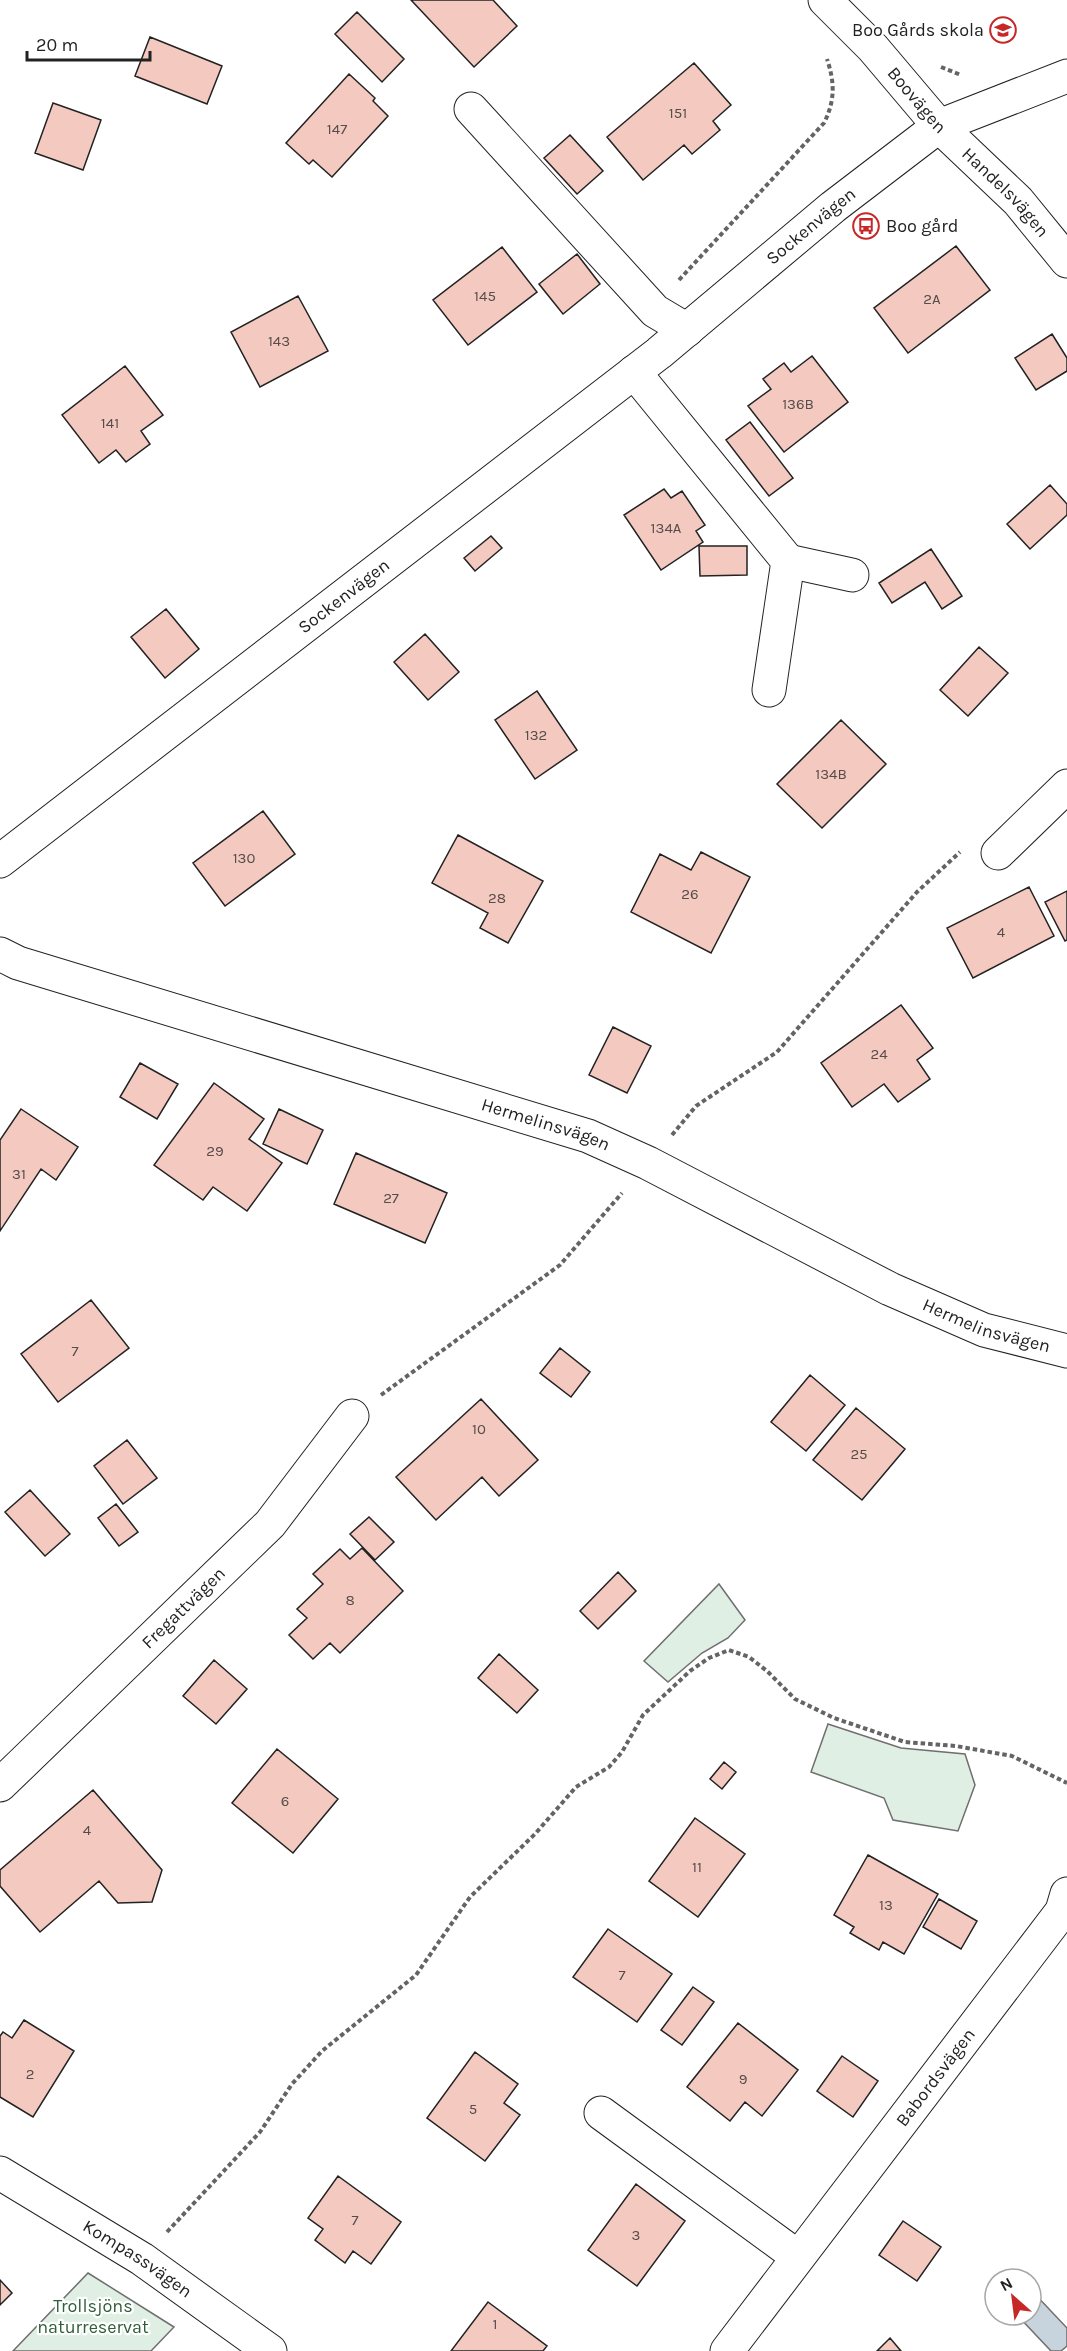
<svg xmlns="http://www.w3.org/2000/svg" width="1067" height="2351" font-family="Karla,sans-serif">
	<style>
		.green { fill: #e0efe3; stroke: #6f6f6f; stroke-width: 1.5 }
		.water { fill: #c7d3dd; stroke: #6f6f6f; stroke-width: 1.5 }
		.building { fill: #f3c9c0; stroke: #222; stroke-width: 1.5 }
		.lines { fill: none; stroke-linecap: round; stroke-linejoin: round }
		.minor-casing { stroke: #222; stroke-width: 35 }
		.path { stroke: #646464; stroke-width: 4; stroke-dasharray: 4.5 3; stroke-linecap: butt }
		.minor { stroke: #fff; stroke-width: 33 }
		.labels { text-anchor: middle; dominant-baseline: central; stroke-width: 4.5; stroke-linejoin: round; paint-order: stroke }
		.number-label { font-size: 15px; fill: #564c4a }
		.poi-label { font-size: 18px; fill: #222; stroke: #fff; text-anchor: end }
		.street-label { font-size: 18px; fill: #222; stroke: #fff }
		.park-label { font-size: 18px; fill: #2f5e38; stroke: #fff }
	</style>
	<rect width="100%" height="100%" fill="#fff"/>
	<!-- green -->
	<path class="green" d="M 719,1584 L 745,1620 L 728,1638 L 702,1653 L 668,1682 L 644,1661 Z
		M 828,1724 L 901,1748 L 965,1754 L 975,1785 L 958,1831 L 893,1820 L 884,1798 L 811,1772 Z
		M 88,2273 L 174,2327 L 151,2351 L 13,2351 Z"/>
	<!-- water -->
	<path class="water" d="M 1033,2292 L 1067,2328 L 1067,2346 L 1061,2351 L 1051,2351 L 1017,2315 L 1031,2315 Z"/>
	<!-- building -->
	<path class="building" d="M 411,0 L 493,0 L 517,26 L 474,67 Z
		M 357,12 L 404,59 L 382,82 L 335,34 Z
		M 150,37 L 222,66 L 207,104 L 135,76 Z
		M 694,63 L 731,105 L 713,121 L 720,130 L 692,154 L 684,145 L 643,180 L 607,137 Z
		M 349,74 L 375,98 L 373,101 L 388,116 L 332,177 L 313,160 L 309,164 L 286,143 Z
		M 53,103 L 101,120 L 83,170 L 35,153 Z
		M 570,135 L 603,171 L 577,194 L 544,158 Z
		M 956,246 L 990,290 L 908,353 L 874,308 Z
		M 502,247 L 537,292 L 468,345 L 433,300 Z
		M 577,254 L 600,284 L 563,314 L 539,284 Z
		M 298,296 L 328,351 L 260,387 L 231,332 Z
		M 1052,334 L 1067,358 L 1067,371 L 1036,390 L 1015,358 Z
		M 812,356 L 848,402 L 784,452 L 748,406 L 771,389 L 763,379 L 784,363 L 791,372 Z
		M 125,366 L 163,415 L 141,431 L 150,444 L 126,462 L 116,450 L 99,463 L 62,415 Z
		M 750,422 L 793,478 L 769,496 L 726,440 Z
		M 1050,485 L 1067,504 L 1067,515 L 1030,549 L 1007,524 Z
		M 664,489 L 671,498 L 682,491 L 705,525 L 696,531 L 703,542 L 661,570 L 624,515 Z
		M 491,536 L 502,548 L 475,571 L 464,558 Z
		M 699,546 L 747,546 L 747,575 L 700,576 Z
		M 931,549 L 962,596 L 942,609 L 925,582 L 892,603 L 879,583 Z
		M 166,609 L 199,649 L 165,678 L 131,637 Z
		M 425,634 L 459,672 L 428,700 L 394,662 Z
		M 979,647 L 1008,673 L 968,716 L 940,690 Z
		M 537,691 L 577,750 L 535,779 L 495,720 Z
		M 841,720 L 886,764 L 822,828 L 777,784 Z
		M 263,811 L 295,854 L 225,906 L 193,863 Z
		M 458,835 L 543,881 L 508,943 L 480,928 L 488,913 L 432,883 Z
		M 701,852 L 750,877 L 711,953 L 631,912 L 660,854 L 691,870 Z
		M 1029,887 L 1054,936 L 973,978 L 947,928 Z
		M 1067,891 L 1067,940 L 1065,941 L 1045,902 Z
		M 901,1005 L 933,1048 L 917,1060 L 930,1079 L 898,1102 L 884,1084 L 852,1107 L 821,1063 Z
		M 613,1027 L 651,1046 L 627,1093 L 589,1075 Z
		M 140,1063 L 178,1084 L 157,1119 L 120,1097 Z
		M 214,1083 L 264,1119 L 249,1139 L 282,1163 L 247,1211 L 213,1187 L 203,1200 L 154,1165 Z
		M 21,1109 L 78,1147 L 56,1180 L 41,1169 L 0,1231 L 0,1140 Z
		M 279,1109 L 323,1130 L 307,1164 L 263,1144 Z
		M 356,1153 L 447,1193 L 425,1243 L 334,1204 Z
		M 91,1300 L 129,1348 L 58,1402 L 21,1354 Z
		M 560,1348 L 590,1372 L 571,1397 L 540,1373 Z
		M 810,1375 L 845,1405 L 806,1451 L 771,1422 Z
		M 481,1399 L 538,1460 L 499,1496 L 482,1477 L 436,1520 L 396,1477 Z
		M 856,1408 L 905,1449 L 862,1500 L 813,1460 Z
		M 127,1440 L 157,1478 L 123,1504 L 94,1466 Z
		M 30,1490 L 70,1534 L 45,1556 L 5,1512 Z
		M 116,1504 L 138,1532 L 119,1546 L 98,1518 Z
		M 369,1517 L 394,1542 L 375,1560 L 350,1534 Z
		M 362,1548 L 403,1591 L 340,1653 L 330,1643 L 313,1659 L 289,1635 L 307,1618 L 297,1609 L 323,1584 L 313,1574 L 340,1549 L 350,1559 Z
		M 618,1572 L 636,1591 L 598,1629 L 580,1611 Z
		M 499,1654 L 538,1690 L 517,1713 L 478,1678 Z
		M 214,1660 L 247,1689 L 216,1724 L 183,1696 Z
		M 277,1749 L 338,1799 L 293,1853 L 232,1803 Z
		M 724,1762 L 736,1772 L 722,1789 L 710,1779 Z
		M 93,1790 L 162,1870 L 152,1902 L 118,1903 L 99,1881 L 40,1932 L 0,1886 L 0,1870 Z
		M 695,1818 L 745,1854 L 698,1917 L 649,1881 Z
		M 868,1855 L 938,1894 L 904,1954 L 883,1942 L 879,1950 L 850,1933 L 854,1927 L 834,1915 Z
		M 939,1899 L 977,1921 L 961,1949 L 923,1927 Z
		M 608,1929 L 672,1974 L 637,2022 L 573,1977 Z
		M 693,1987 L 714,2002 L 682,2045 L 661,2030 Z
		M 24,2020 L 74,2051 L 33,2117 L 0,2097 L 0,2036 L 3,2032 L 12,2038 Z
		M 738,2023 L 798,2070 L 762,2116 L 745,2102 L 730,2121 L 687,2087 Z
		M 475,2052 L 518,2084 L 504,2103 L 520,2115 L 485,2161 L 427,2118 Z
		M 842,2056 L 878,2081 L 853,2117 L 817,2091 Z
		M 338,2176 L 401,2222 L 371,2264 L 353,2251 L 345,2263 L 315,2240 L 323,2229 L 308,2218 Z
		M 636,2184 L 685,2221 L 637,2286 L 588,2250 Z
		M 903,2221 L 941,2247 L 917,2281 L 879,2255 Z
		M 0,2280 L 12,2293 L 0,2305 Z
		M 488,2302 L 547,2346 L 543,2351 L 451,2351 Z
		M 890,2338 L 901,2351 L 877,2351 Z"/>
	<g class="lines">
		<!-- minor casing -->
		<g class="minor-casing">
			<g id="minor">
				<path id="s1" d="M 825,0 L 873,48 L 939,126 L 1018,201 L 1067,261"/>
				<path d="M 471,109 L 655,311 L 687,330"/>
				<path d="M 634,372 L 788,561 L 769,690"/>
				<path d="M 788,561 L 852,575"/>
				<path d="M 998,853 L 1067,786"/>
				<path id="s2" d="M 0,861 L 659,353 L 833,207 L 939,126 L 1067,76"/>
				<path id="s3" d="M 0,954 L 18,963 L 588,1136 L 648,1163 L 890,1289 L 984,1330 L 1067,1351"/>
				<path id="s4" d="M 0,1785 L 270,1524 L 352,1416"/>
				<path d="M 601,2113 L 798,2257"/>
				<path id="s5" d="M 0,2173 L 142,2259 L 270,2351"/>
				<path id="s6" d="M 727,2351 L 1062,1911 L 1067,1894"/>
			</g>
		</g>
		<!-- path -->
		<path class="path" d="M 941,67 L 961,75
			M 679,280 L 824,123 C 835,101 835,83 827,59
			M 672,1135 L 696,1106 L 777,1052 L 917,892 L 960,852
			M 381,1395 L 560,1265 L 622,1193
			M 167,2232 L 260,2132 L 292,2084 L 322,2051 L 416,1975 L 470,1897 L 535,1834 L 576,1787 L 609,1767 L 622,1752 L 643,1715 L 690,1671 L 709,1658 L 729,1650 L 749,1657 L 767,1671 L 795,1699 L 834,1718 L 905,1742 L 956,1746 L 1012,1756 L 1067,1783"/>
		<!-- minor -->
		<use href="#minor" class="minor"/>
	</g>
	<!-- icons -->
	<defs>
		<g id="school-ring" transform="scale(1.35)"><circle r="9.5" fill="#fff" stroke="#c62828" stroke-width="1.5"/><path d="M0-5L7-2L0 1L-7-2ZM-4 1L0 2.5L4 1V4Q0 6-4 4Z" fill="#c62828"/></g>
		<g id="bus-ring" transform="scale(1.35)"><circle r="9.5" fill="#fff" stroke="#c62828" stroke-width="1.5"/><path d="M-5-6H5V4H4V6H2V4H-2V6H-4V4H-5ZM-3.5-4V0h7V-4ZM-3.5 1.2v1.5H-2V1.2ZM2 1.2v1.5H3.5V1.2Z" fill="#c62828"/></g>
	</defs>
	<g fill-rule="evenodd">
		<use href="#school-ring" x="1003" y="30"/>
		<use href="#bus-ring" x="866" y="226"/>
	</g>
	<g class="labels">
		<!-- number labels -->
		<g class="number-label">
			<text x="678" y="113">151</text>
			<text x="337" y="129">147</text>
			<text x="485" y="296">145</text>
			<text x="932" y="299">2A</text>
			<text x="279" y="341">143</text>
			<text x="798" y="404">136B</text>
			<text x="110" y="423">141</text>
			<text x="666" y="528">134A</text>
			<text x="536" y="735">132</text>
			<text x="831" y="774">134B</text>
			<text x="244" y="858">130</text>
			<text x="690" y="894">26</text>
			<text x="497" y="898">28</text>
			<text x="1001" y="932">4</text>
			<text x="879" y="1054">24</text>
			<text x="215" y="1151">29</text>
			<text x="19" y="1174">31</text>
			<text x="391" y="1198">27</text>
			<text x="75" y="1351">7</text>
			<text x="479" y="1429">10</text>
			<text x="859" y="1454">25</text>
			<text x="350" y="1600">8</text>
			<text x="285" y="1801">6</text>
			<text x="87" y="1830">4</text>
			<text x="697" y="1867">11</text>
			<text x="886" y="1905">13</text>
			<text x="622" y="1975">7</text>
			<text x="30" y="2074">2</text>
			<text x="743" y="2079">9</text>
			<text x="473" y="2109">5</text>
			<text x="355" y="2220">7</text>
			<text x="636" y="2235">3</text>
			<text x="495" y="2324">1</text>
		</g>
		<!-- poi labels -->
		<g class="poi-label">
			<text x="984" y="30">Boo Gårds skola</text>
			<text x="886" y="226" text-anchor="start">Boo gård</text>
		</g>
		<!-- street labels -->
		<g class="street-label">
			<text stroke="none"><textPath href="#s1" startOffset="136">Boovägen</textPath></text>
			<text stroke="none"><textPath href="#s1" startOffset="264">Handelsvägen</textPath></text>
			<text stroke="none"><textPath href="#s2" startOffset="1030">Sockenvägen</textPath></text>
			<text stroke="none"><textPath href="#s2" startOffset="434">Sockenvägen</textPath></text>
			<text stroke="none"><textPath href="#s3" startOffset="572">Hermelinsvägen</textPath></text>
			<text stroke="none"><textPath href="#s3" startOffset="1058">Hermelinsvägen</textPath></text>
			<text stroke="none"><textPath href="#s4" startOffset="255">Fregattvägen</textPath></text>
			<text stroke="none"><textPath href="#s6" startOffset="344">Babordsvägen</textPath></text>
			<text stroke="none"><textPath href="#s5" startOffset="162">Kompassvägen</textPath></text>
		</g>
		<!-- park labels -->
		<g class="park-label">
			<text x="93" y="2306">Trollsjöns<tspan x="93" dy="21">naturreservat</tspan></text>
		</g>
	</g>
	<!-- north arrow -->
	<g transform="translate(1013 2297) rotate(332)"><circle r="28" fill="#ffffff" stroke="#a7a7a7" stroke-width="1.5"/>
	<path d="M0-4.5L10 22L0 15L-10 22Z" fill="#c62828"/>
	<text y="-9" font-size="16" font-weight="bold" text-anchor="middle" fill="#222222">N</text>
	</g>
	<!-- scale -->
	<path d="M27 51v9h123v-9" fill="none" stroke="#222222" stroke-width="3"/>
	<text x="36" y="51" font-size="18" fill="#222222" stroke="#ffffff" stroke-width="4.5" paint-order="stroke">20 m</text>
</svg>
